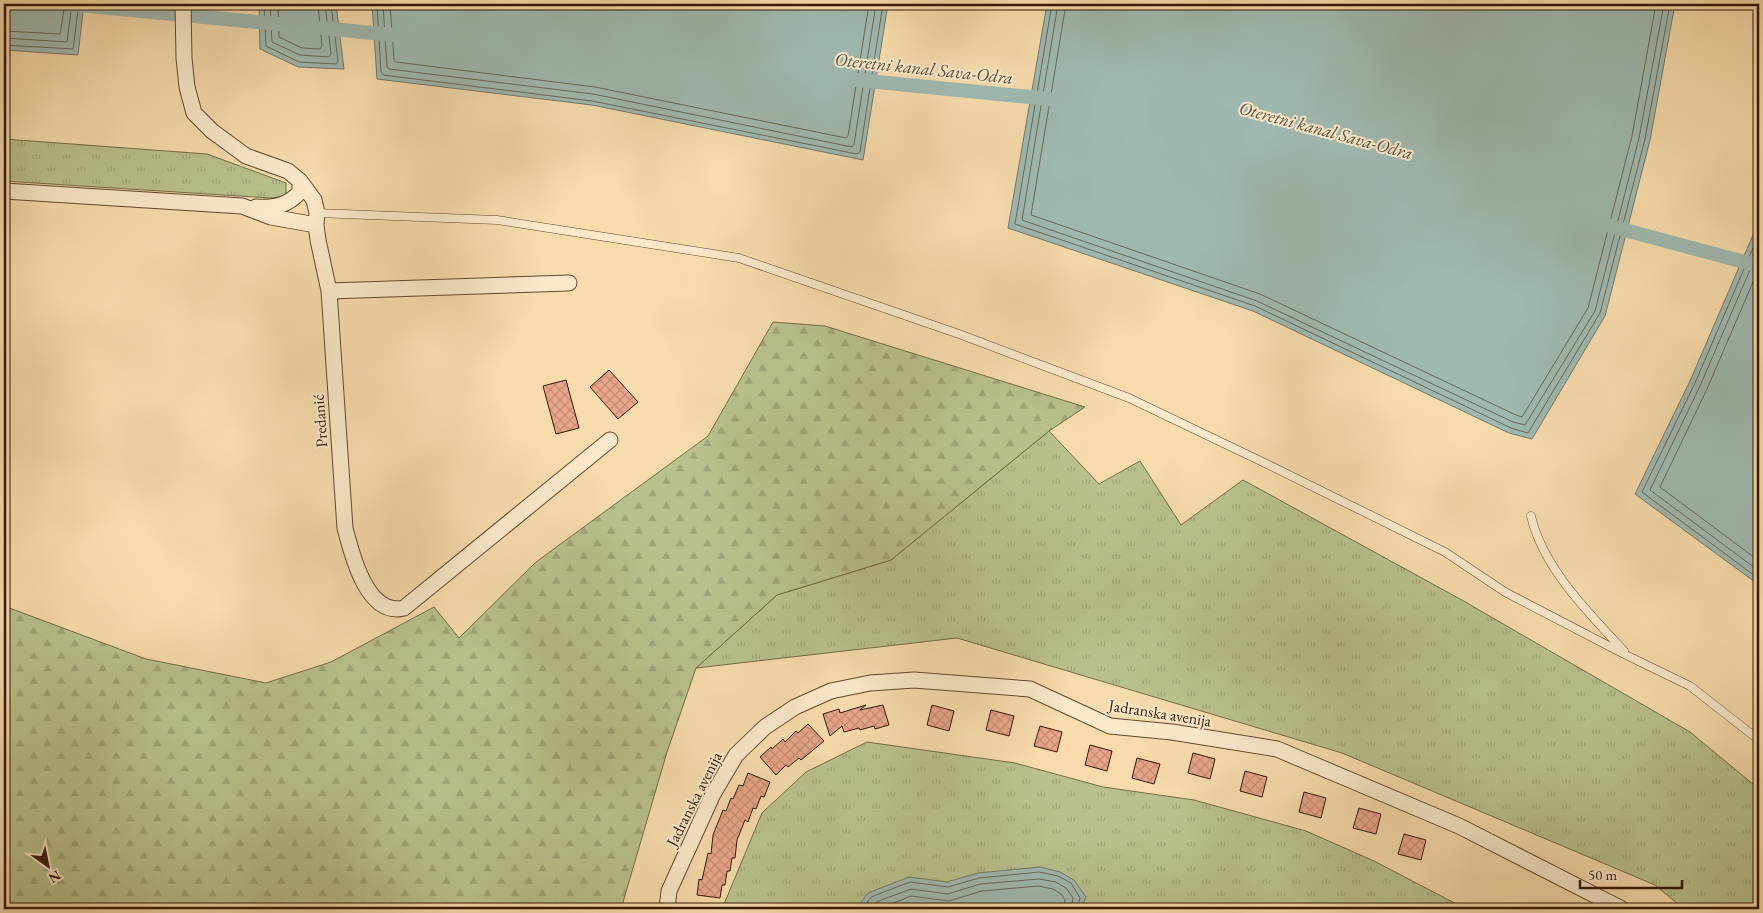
<svg xmlns="http://www.w3.org/2000/svg" width="1763" height="913" font-family="'EB Garamond',serif">
	<style>
		.grass { fill: url(#grass-tufts); stroke: #766c48 }
		.forest { fill: url(#forest-firs); stroke: #766c48 }
		.water { fill: #9fb9b1; stroke: #74796b }
		.lines { fill: none; stroke-linecap: round; stroke-linejoin: round }
		.shore { stroke: #6a685a; stroke-width: 1 }
		.canal { stroke: #9fb9b1; stroke-width: 14 }
		.building { fill: url(#building-cross-hatch); stroke: #341802 }
		.service-casing { stroke: #65492c; stroke-width: 9 }
		.minor-casing { stroke: #65492c; stroke-width: 17 }
		.service { stroke: #fae8c9; stroke-width: 8 }
		.minor { stroke: #fae8c9; stroke-width: 15 }
		.labels { text-anchor: middle; dominant-baseline: central; stroke-width: 4; stroke-linejoin: round; paint-order: stroke }
		.street-label { font-size: 16px; fill: #341802; stroke: #fae8c9 }
		.water-label { font-size: 18px; font-style: italic; fill: #59503f; stroke: #fae8c9 }
	</style>
	<defs>
		<pattern id="grass-tufts" width="24" height="20" patternUnits="userSpaceOnUse" patternTransform="scale(1.25)"><rect width="24" height="20" fill="#b8c18d"/><path d="M3 7l-1-3M5 7V3M7 7l1-3M15 17l-1-3M17 17v-4M19 17l1-3" fill="none" stroke="#9fa578"/></pattern>
		<pattern id="forest-firs" width="22" height="20" patternUnits="userSpaceOnUse" patternTransform="scale(1.25)"><rect width="22" height="20" fill="#b8c18d"/><path d="M5 1l3.5 6h-7zM16 11l3.5 6h-7z" fill="#9fa578"/></pattern>
		<pattern id="building-cross-hatch" width="8" height="8" patternUnits="userSpaceOnUse" patternTransform="scale(1.25)"><rect width="8" height="8" fill="#e7a589"/><path d="M0 0l8 8M0 8l8-8" fill="none" stroke="#c78d75"/></pattern>
	</defs>
	<rect width="100%" height="100%" fill="#f7dbac"/>
	<filter id="stains"><feTurbulence type="fractalNoise" baseFrequency=".004" numOctaves="4"/><feColorMatrix values="0 0 0 0 .2 0 0 0 0 .09 0 0 0 0 .02 0 0 0 .5 -.17"/></filter>
	<radialGradient id="worn" r=".72"><stop offset=".6" stop-color="#630" stop-opacity="0"/><stop offset="1" stop-color="#630" stop-opacity=".3"/></radialGradient>
	<!-- grass -->
	<path class="grass" d="M 4,139 L 207,154 L 286,183 L 286,196 L 270,198 L 4,181 Z
		M 1049,431 L 1099,484 L 1140,461 L 1181,525 L 1243,480 L 1460,599 L 1690,732 L 1759,789 L 1759,909 L 1684,909 L 1655,885 L 1342,753 L 957,638 L 696,668 L 777,595 L 891,560 Z
		M 867,742 L 1015,763 L 1103,787 L 1194,800 L 1306,831 L 1374,861 L 1466,909 L 722,909 L 762,813 L 806,772 Z"/>
	<!-- forest -->
	<path class="forest" d="M 773,322 L 825,326 L 1085,407 L 1049,431 L 891,560 L 777,595 L 696,668 L 667,752 L 621,909 L 4,909 L 4,606 L 146,659 L 266,683 L 331,662 L 434,607 L 459,638 L 536,562 L 708,436 Z"/>
	<!-- water -->
	<path class="water" d="M 4,4 L 84,4 L 78,55 L 4,50 Z
		M 259,4 L 336,4 L 344,69 L 298,67 L 260,49 Z
		M 372,4 L 888,4 L 863,160 L 592,105 L 377,79 Z
		M 1047,4 L 1675,4 L 1650,140 L 1605,316 L 1532,439 L 1509,433 L 1253,311 L 1008,228 Z
		M 1759,221 L 1759,585 L 1635,494 L 1690,381 Z
		M 1040,867 L 1060,872 L 1074,880 L 1086,897 L 1081,909 L 860,909 L 860,904 L 868,893 L 909,877 L 947,882 L 978,873 Z"/>
	<g class="lines">
		<!-- shore -->
		<path class="shore" d="M 264,4 L 266,46 L 299,62 L 336,64 L 338,61 L 331,4
			M 270,4 L 272,42 L 300,55 L 329,57 L 331,54 L 325,4
			M 278,4 L 279,37 L 302,48 L 320,49 L 322,46 L 318,4
			M 377,4 L 381,72 L 383,75 L 592,101 L 857,154 L 860,152 L 883,4
			M 383,4 L 387,67 L 389,69 L 593,94 L 852,147 L 854,144 L 876,4
			M 390,4 L 394,60 L 396,62 L 595,87 L 846,138 L 848,136 L 869,4
			M 1052,4 L 1015,224 L 1255,306 L 1511,428 L 1528,433 L 1600,313 L 1645,139 L 1670,4
			M 1058,4 L 1022,220 L 1257,301 L 1513,422 L 1525,425 L 1595,311 L 1639,138 L 1664,4
			M 1066,4 L 1031,215 L 1260,294 L 1516,415 L 1522,417 L 1588,308 L 1632,136 L 1656,4
			M 4,31 L 60,34 L 65,4
			M 4,38 L 67,42 L 72,4
			M 4,45 L 73,49 L 79,4
			M 1759,234 L 1695,383 L 1642,492 L 1759,579
			M 1759,249 L 1700,386 L 1650,490 L 1759,571
			M 1759,268 L 1707,389 L 1660,487 L 1759,561
			M 865,909 L 865,905 L 871,897 L 910,882 L 948,887 L 979,878 L 1039,872 L 1058,876 L 1071,883 L 1080,898 L 1077,909
			M 871,909 L 876,902 L 911,889 L 948,894 L 980,884 L 1039,879 L 1056,882 L 1066,888 L 1073,898 L 1071,909
			M 879,909 L 911,896 L 949,901 L 982,891 L 1038,886 L 1053,889 L 1061,894 L 1065,900 L 1063,909"/>
		<!-- canal -->
		<path class="canal" d="M 68,4 L 278,24
			M 322,28 L 393,35
			M 857,80 L 1050,99
			M 1610,226 L 1759,266"/>
	</g>
	<!-- building -->
	<path class="building" d="M 609,370 L 638,402 L 618,419 L 590,387 Z
		M 566,380 L 579,428 L 556,434 L 543,386 Z
		M 866,705 L 860,710 L 883,705 L 889,725 L 875,729 L 874,726 L 860,730 L 859,728 L 844,732 L 842,726 L 830,736 L 823,714 L 839,709 L 840,713 Z
		M 932,705 L 954,711 L 949,731 L 927,725 Z
		M 991,710 L 1014,716 L 1009,736 L 986,730 Z
		M 808,724 L 824,741 L 801,760 L 799,758 L 788,767 L 786,765 L 776,775 L 760,757 L 771,747 L 772,749 L 783,739 L 785,742 L 796,731 L 798,733 Z
		M 1040,726 L 1062,732 L 1057,752 L 1034,746 Z
		M 1090,745 L 1112,751 L 1107,771 L 1085,765 Z
		M 1193,753 L 1215,759 L 1210,779 L 1188,773 Z
		M 1137,758 L 1160,764 L 1154,784 L 1132,778 Z
		M 1245,771 L 1267,777 L 1262,797 L 1240,791 Z
		M 748,773 L 770,782 L 764,797 L 761,796 L 756,809 L 753,808 L 748,822 L 745,820 L 737,840 L 735,858 L 732,858 L 730,871 L 727,871 L 725,885 L 722,885 L 720,898 L 697,895 L 699,879 L 702,880 L 708,853 L 711,854 L 713,835 L 723,810 L 726,811 L 731,798 L 733,799 L 739,785 L 743,786 Z
		M 1304,792 L 1326,798 L 1321,818 L 1299,812 Z
		M 1359,808 L 1381,814 L 1376,834 L 1353,828 Z
		M 1404,834 L 1426,840 L 1421,860 L 1398,854 Z"/>
	<g class="lines">
		<!-- service casing -->
		<g class="service-casing">
			<path id="service" d="M 317,213 L 497,220 L 739,258 L 959,334 L 1129,398 L 1269,465 L 1445,552 L 1505,592 L 1628,656 L 1690,686 L 1759,740
				M 1531,516 C 1543,568 1588,612 1624,651"/>
		</g>
		<!-- minor casing -->
		<g class="minor-casing">
			<path id="minor" d="M 183,4 L 184,58 L 187,87 L 194,113 L 212,131 L 246,156 L 288,171 L 300,181 L 314,200 L 317,213 L 316,225 L 318,240 L 329,291 L 345,528 C 352,555 367,617 404,608 L 610,440
				M 4,191 L 242,206 L 271,217 L 316,225
				M 256,207 C 275,208 287,206 300,192 L 300,181
				M 329,291 L 569,283
				M 667,909 L 669,891 L 713,794 L 736,755 L 765,727 L 795,707 L 831,691 L 870,683 L 914,680 L 1030,689 L 1110,726 L 1172,732 L 1277,749 L 1459,826 L 1622,909"/>
		</g>
		<!-- service -->
		<use href="#service" class="service"/>
		<!-- minor -->
		<use href="#minor" class="minor"/>
	</g>
	<g class="labels">
		<!-- street labels -->
		<g class="street-label">
			<text transform="translate(320 421) rotate(-94)">Predanić</text>
			<text transform="translate(1160 713) rotate(9)">Jadranska avenija</text>
			<text transform="translate(694 799) rotate(-63)">Jadranska avenija</text>
		</g>
		<!-- water labels -->
		<g class="water-label">
			<text transform="translate(924 68) rotate(6)">Oteretni kanal Sava-Odra</text>
			<text transform="translate(1326 130) rotate(15)">Oteretni kanal Sava-Odra</text>
		</g>
	</g>
	<!-- margin -->
	<rect width="1763" height="913" fill="none" stroke="#f7dbac" stroke-width="20"/>
	<rect x="5" y="5" width="1753" height="903" fill="none" stroke="#341802" stroke-width="2.5"/>
	<rect x="10" y="10" width="1743" height="893" fill="none" stroke="#341802"/>
	<!-- north arrow -->
	<g transform="translate(48 866) rotate(147)" stroke="#fae8c9" stroke-width="4" paint-order="stroke">
	<path d="M0-4L9 19L0 12L-9 19Z" fill="#341802"/>
	<text y="-8" font-size="14" font-weight="bold" text-anchor="middle" fill="#341802">N</text>
	</g>
	<!-- scale -->
	<path d="M1580 880v8h102v-8" fill="none" stroke="#341802" stroke-width="2.5"/>
	<text x="1588" y="880" font-size="15" fill="#341802" stroke="#fae8c9" stroke-width="4" paint-order="stroke">50 m</text>
	<rect width="100%" height="100%" filter="url(#stains)"/>
	<rect width="100%" height="100%" fill="url(#worn)"/>
</svg>
